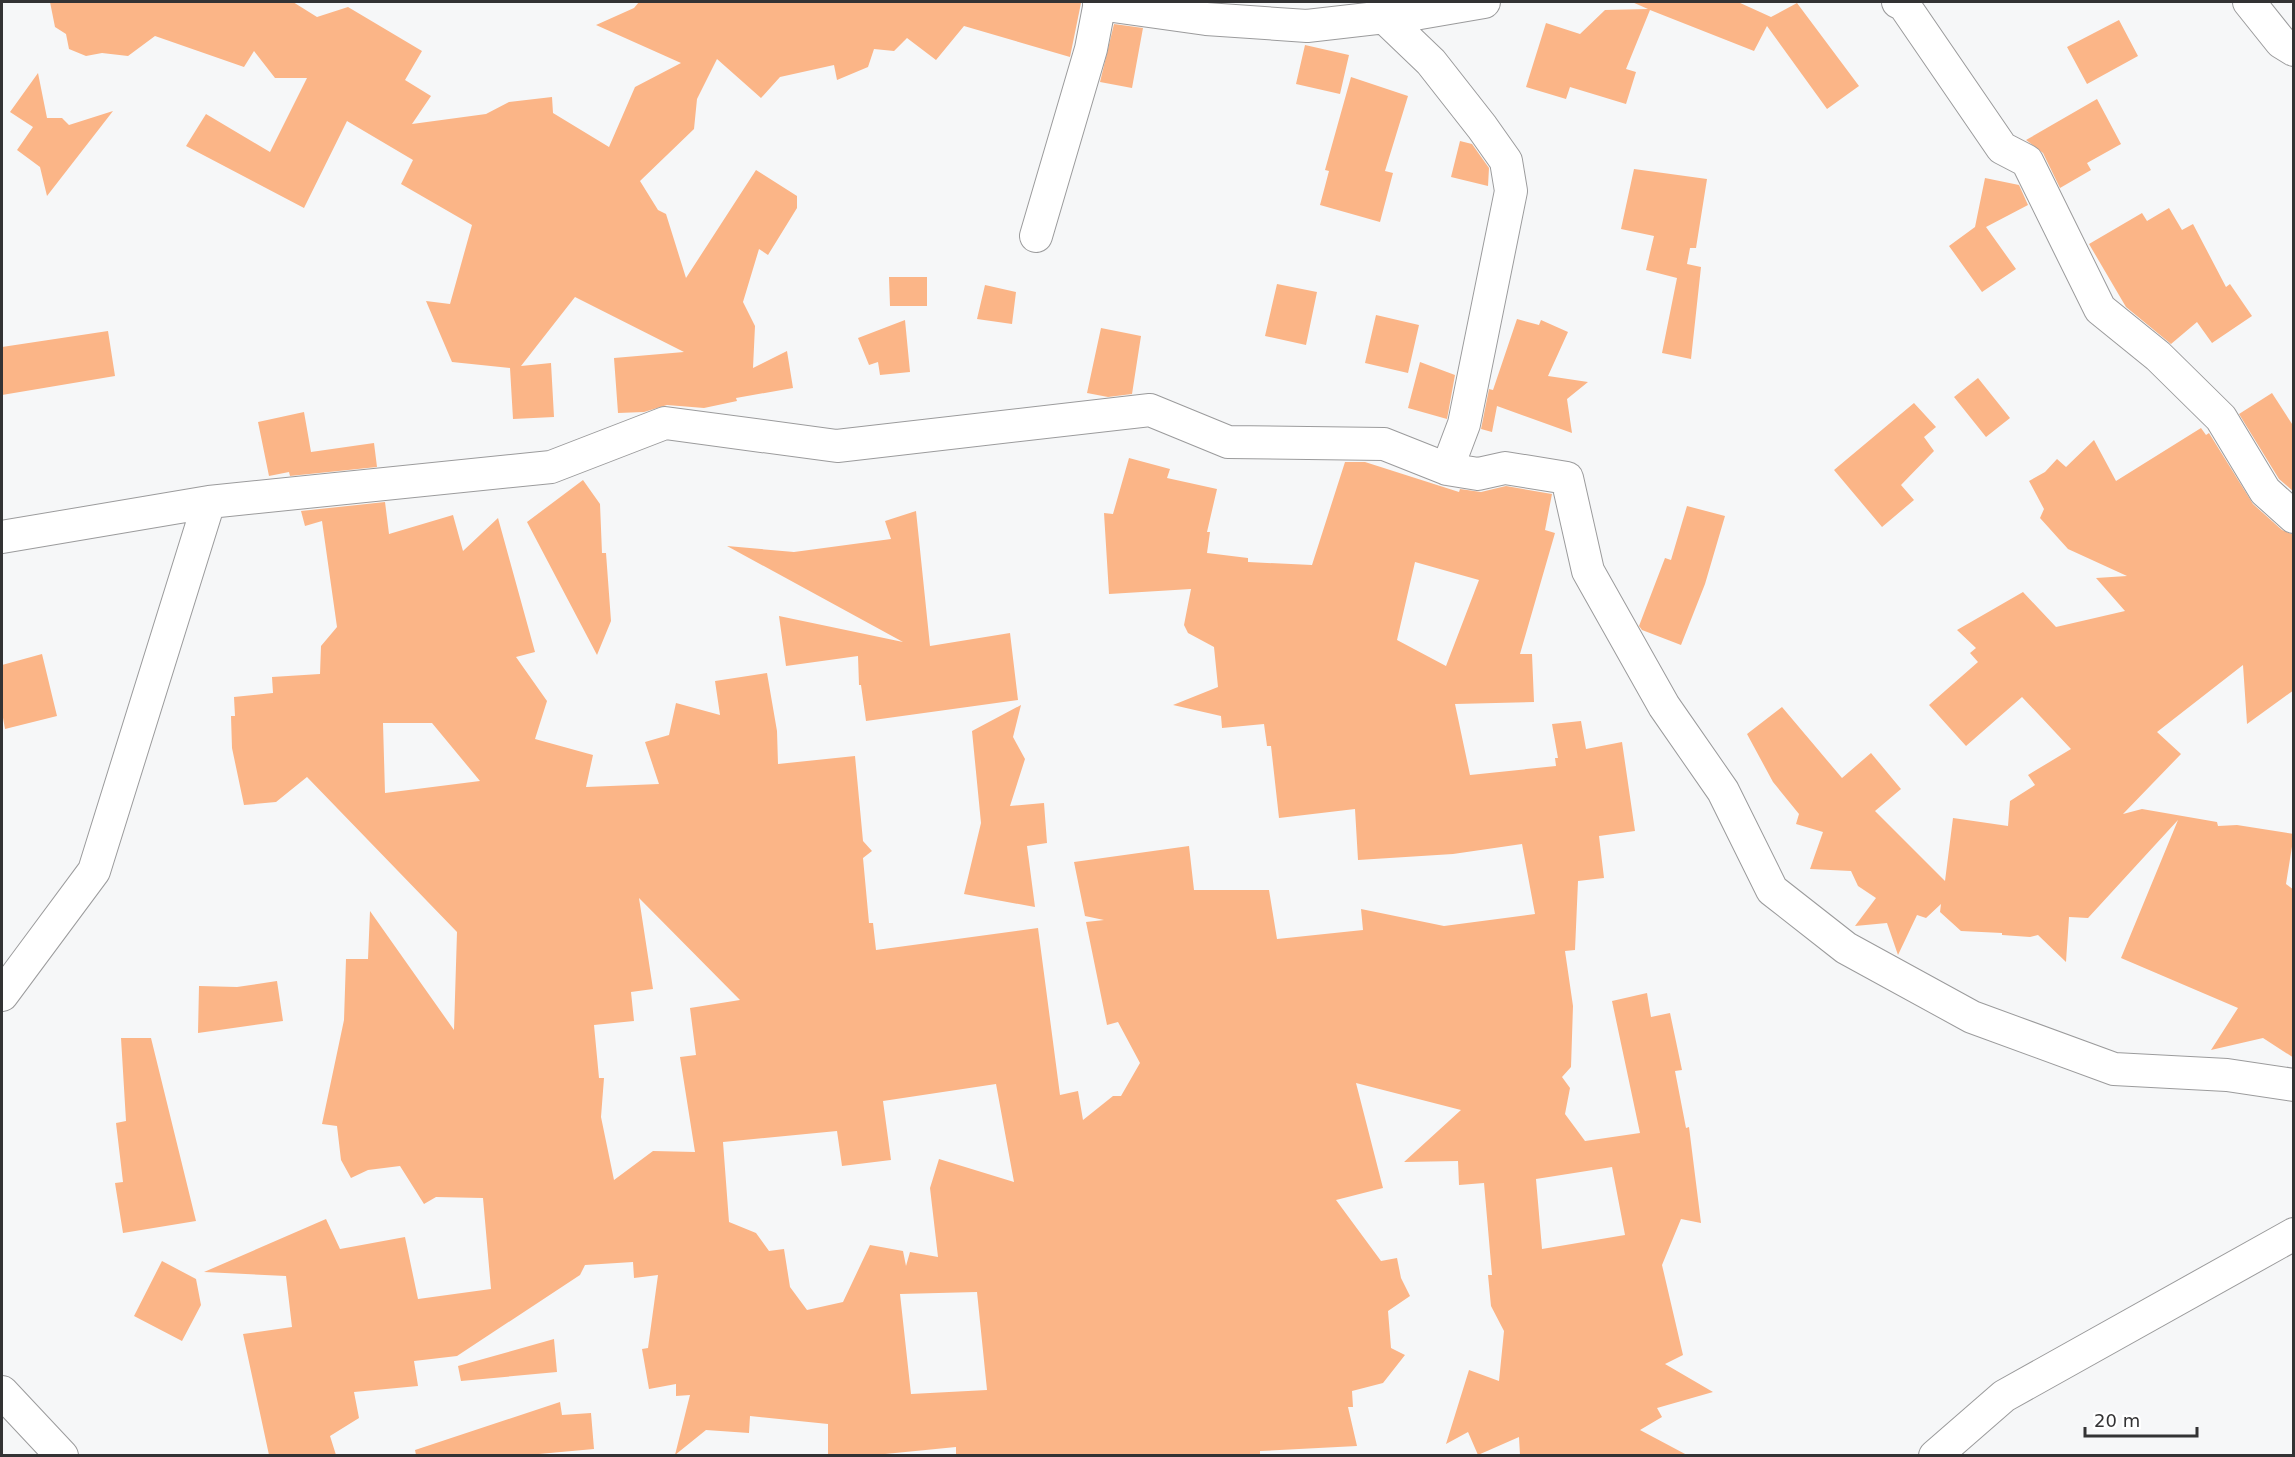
<svg xmlns="http://www.w3.org/2000/svg" width="2295" height="1457" font-family="'DejaVu Sans',sans-serif">
	<style>
		.building { fill: #fbb587; fill-rule: evenodd }
		.lines { fill: none; stroke-linecap: round; stroke-linejoin: round }
		.street-casing { stroke: #9b9b9c; stroke-width: 34 }
		.street { stroke: #fff; stroke-width: 32 }
	</style>
	<rect width="100%" height="100%" fill="#f6f7f8"/>
	<!-- building -->
	<path class="building" d="M 50,2 L 293,2 L 317,17 L 348,7 L 422,51 L 405,80 L 431,96 L 412,124 L 486,114 L 509,102 L 552,97 L 553,113 L 609,147 L 635,87 L 681,63 L 596,25 L 634,8 L 639,2 L 1081,3 L 1070,57 L 964,26 L 936,60 L 907,38 L 894,51 L 874,49 L 868,67 L 837,80 L 834,65 L 780,77 L 761,98 L 717,59 L 697,99 L 694,129 L 640,181 L 658,210 L 666,214 L 686,278 L 756,170 L 797,196 L 797,208 L 768,255 L 759,249 L 743,302 L 755,326 L 753,368 L 787,351 L 793,388 L 736,398 L 737,401 L 704,408 L 667,405 L 644,412 L 618,413 L 614,358 L 684,352 L 575,297 L 521,366 L 551,363 L 554,417 L 513,419 L 510,368 L 452,362 L 426,301 L 450,304 L 472,225 L 401,184 L 413,160 L 347,121 L 304,208 L 186,146 L 206,114 L 270,152 L 307,78 L 275,78 L 254,51 L 244,67 L 155,36 L 128,56 L 102,53 L 86,56 L 69,49 L 66,34 L 55,27 Z
		M 1632,2 L 1738,2 L 1771,17 L 1797,3 L 1859,86 L 1827,109 L 1767,26 L 1754,51 L 1650,10 L 1626,69 L 1636,72 L 1626,104 L 1570,87 L 1566,99 L 1526,87 L 1546,23 L 1580,34 L 1605,10 L 1648,9 Z
		M 2119,20 L 2138,56 L 2087,84 L 2067,47 Z
		M 1114,24 L 1143,28 L 1132,88 L 1100,82 Z
		M 1305,45 L 1349,55 L 1340,94 L 1296,84 Z
		M 38,73 L 47,118 L 62,118 L 69,125 L 113,111 L 47,196 L 40,167 L 17,150 L 33,127 L 10,112 Z
		M 1351,77 L 1408,96 L 1385,171 L 1393,173 L 1380,222 L 1320,205 L 1329,171 L 1325,170 Z
		M 2097,99 L 2121,144 L 2087,163 L 2091,170 L 2060,188 L 2043,153 L 2026,140 Z
		M 1460,141 L 1472,144 L 1489,168 L 1488,186 L 1451,177 Z
		M 1634,169 L 1707,179 L 1696,248 L 1690,248 L 1687,264 L 1701,267 L 1691,359 L 1662,353 L 1677,278 L 1646,270 L 1654,236 L 1621,229 Z
		M 1985,178 L 2019,185 L 2028,205 L 1986,227 L 2016,269 L 1982,292 L 1949,246 L 1975,227 Z
		M 2169,208 L 2182,230 L 2193,224 L 2226,287 L 2230,284 L 2252,316 L 2212,343 L 2197,322 L 2171,344 L 2126,307 L 2089,244 L 2142,213 L 2147,221 Z
		M 889,277 L 927,277 L 927,306 L 890,306 Z
		M 1277,284 L 1317,292 L 1306,345 L 1265,336 Z
		M 985,285 L 1016,292 L 1012,324 L 977,319 Z
		M 1376,315 L 1419,325 L 1408,373 L 1365,363 Z
		M 1517,319 L 1539,325 L 1541,320 L 1568,332 L 1548,376 L 1588,382 L 1567,399 L 1572,433 L 1497,406 L 1492,432 L 1481,429 L 1489,389 L 1493,390 Z
		M 905,320 L 910,372 L 880,375 L 878,362 L 869,365 L 858,338 Z
		M 1101,328 L 1141,336 L 1132,394 L 1108,397 L 1087,393 Z
		M 108,331 L 115,376 L 2,395 L 2,347 Z
		M 1420,362 L 1455,375 L 1447,419 L 1408,408 Z
		M 1978,378 L 2010,418 L 1986,437 L 1954,397 Z
		M 2272,393 L 2294,427 L 2294,492 L 2279,479 L 2239,414 Z
		M 1914,403 L 1936,427 L 1924,437 L 1934,451 L 1901,485 L 1914,500 L 1882,527 L 1834,470 Z
		M 304,412 L 311,452 L 374,443 L 377,467 L 290,476 L 289,472 L 269,476 L 258,422 Z
		M 2201,428 L 2206,435 L 2209,433 L 2253,504 L 2282,530 L 2294,535 L 2294,690 L 2247,724 L 2243,665 L 2157,732 L 2181,754 L 2123,814 L 2142,809 L 2217,822 L 2218,826 L 2237,825 L 2294,834 L 2286,884 L 2294,890 L 2294,1058 L 2263,1038 L 2211,1050 L 2238,1008 L 2121,958 L 2178,820 L 2088,918 L 2069,917 L 2066,962 L 2038,935 L 2030,937 L 2002,935 L 2002,933 L 1961,931 L 1940,912 L 1941,904 L 1926,918 L 1917,915 L 1898,955 L 1887,923 L 1855,926 L 1876,898 L 1858,886 L 1851,871 L 1810,869 L 1823,832 L 1796,824 L 1799,814 L 1773,782 L 1747,734 L 1782,707 L 1842,778 L 1871,753 L 1901,789 L 1875,811 L 1945,881 L 1953,818 L 2008,826 L 2010,801 L 2035,785 L 2028,775 L 2071,749 L 2022,697 L 1966,746 L 1929,705 L 1978,662 L 1970,653 L 1976,648 L 1957,630 L 2023,592 L 2056,627 L 2125,611 L 2096,578 L 2127,576 L 2068,549 L 2040,518 L 2044,509 L 2029,481 L 2045,472 L 2057,459 L 2066,467 L 2094,440 L 2116,481 Z
		M 1129,458 L 1170,469 L 1167,478 L 1217,489 L 1207,532 L 1210,532 L 1207,553 L 1248,558 L 1248,562 L 1312,565 L 1345,462 L 1365,462 L 1459,492 L 1460,489 L 1481,492 L 1506,486 L 1552,494 L 1545,530 L 1555,533 L 1520,654 L 1532,654 L 1534,702 L 1455,704 L 1470,775 L 1556,766 L 1555,758 L 1558,758 L 1552,724 L 1581,721 L 1586,749 L 1622,742 L 1635,831 L 1599,836 L 1604,878 L 1578,881 L 1575,950 L 1565,951 L 1573,1006 L 1571,1067 L 1562,1077 L 1570,1088 L 1565,1114 L 1585,1141 L 1640,1133 L 1612,1001 L 1647,993 L 1651,1017 L 1670,1013 L 1682,1070 L 1675,1071 L 1686,1128 L 1689,1127 L 1701,1223 L 1681,1219 L 1662,1265 L 1683,1355 L 1665,1364 L 1713,1392 L 1657,1408 L 1662,1417 L 1640,1430 L 1687,1455 L 1520,1455 L 1519,1437 L 1478,1455 L 1468,1432 L 1446,1444 L 1469,1370 L 1499,1381 L 1504,1331 L 1491,1306 L 1488,1275 L 1492,1275 L 1484,1183 L 1459,1185 L 1458,1161 L 1404,1162 L 1461,1110 L 1356,1083 L 1383,1188 L 1336,1200 L 1381,1261 L 1397,1258 L 1401,1278 L 1410,1296 L 1388,1311 L 1391,1348 L 1405,1355 L 1383,1383 L 1352,1391 L 1353,1407 L 1348,1407 L 1357,1446 L 1260,1451 L 1260,1455 L 956,1455 L 956,1447 L 875,1455 L 828,1455 L 828,1424 L 750,1416 L 749,1433 L 706,1430 L 675,1455 L 690,1395 L 676,1396 L 676,1384 L 649,1389 L 642,1349 L 648,1348 L 658,1275 L 634,1278 L 633,1262 L 585,1265 L 580,1275 L 457,1356 L 414,1361 L 418,1386 L 354,1392 L 359,1418 L 330,1436 L 336,1455 L 269,1455 L 243,1334 L 292,1327 L 286,1276 L 204,1272 L 326,1219 L 340,1249 L 405,1237 L 418,1299 L 491,1289 L 483,1198 L 436,1197 L 424,1204 L 400,1166 L 368,1170 L 351,1178 L 341,1160 L 337,1126 L 322,1124 L 344,1020 L 346,959 L 368,959 L 370,911 L 454,1030 L 457,932 L 307,777 L 276,802 L 244,805 L 232,748 L 231,716 L 235,716 L 234,697 L 273,693 L 272,677 L 320,674 L 321,646 L 337,627 L 322,521 L 305,526 L 301,511 L 385,502 L 389,534 L 453,515 L 463,551 L 498,518 L 535,652 L 516,657 L 547,701 L 535,739 L 593,755 L 586,787 L 659,784 L 645,742 L 669,735 L 676,703 L 720,715 L 715,681 L 767,673 L 777,731 L 778,764 L 855,756 L 863,841 L 872,851 L 863,858 L 869,923 L 873,923 L 876,950 L 1038,928 L 1060,1095 L 1078,1091 L 1083,1120 L 1113,1096 L 1121,1096 L 1140,1063 L 1118,1022 L 1107,1025 L 1086,922 L 1104,920 L 1085,916 L 1074,862 L 1189,846 L 1194,890 L 1269,890 L 1277,939 L 1363,930 L 1361,909 L 1444,926 L 1535,914 L 1522,844 L 1453,854 L 1358,860 L 1355,809 L 1279,818 L 1271,746 L 1267,746 L 1264,724 L 1222,728 L 1221,716 L 1173,705 L 1218,687 L 1214,647 L 1188,633 L 1184,625 L 1191,589 L 1109,594 L 1104,513 L 1113,514 ZM 1415,562 L 1479,580 L 1446,666 L 1397,640 ZM 383,723 L 432,723 L 480,781 L 385,793 ZM 639,898 L 740,1000 L 690,1008 L 696,1055 L 680,1057 L 695,1152 L 653,1151 L 614,1180 L 601,1117 L 604,1078 L 599,1078 L 594,1025 L 634,1021 L 631,992 L 653,989 ZM 996,1084 L 1014,1182 L 939,1159 L 930,1188 L 938,1257 L 910,1252 L 906,1266 L 903,1251 L 870,1245 L 843,1302 L 807,1310 L 790,1287 L 784,1249 L 769,1251 L 756,1233 L 729,1222 L 723,1142 L 837,1131 L 842,1166 L 891,1160 L 883,1101 ZM 1612,1167 L 1625,1235 L 1542,1249 L 1536,1179 ZM 977,1292 L 987,1390 L 911,1394 L 900,1294 Z
		M 583,480 L 600,504 L 602,553 L 606,553 L 611,621 L 597,655 L 527,522 Z
		M 1687,506 L 1725,516 L 1705,584 L 1681,645 L 1642,630 L 1639,626 L 1665,558 L 1671,560 Z
		M 916,511 L 930,646 L 1010,633 L 1018,700 L 866,721 L 861,685 L 859,685 L 858,656 L 786,666 L 779,616 L 903,642 L 727,546 L 794,552 L 891,539 L 885,521 Z
		M 42,654 L 57,716 L 5,729 L 2,712 L 2,665 Z
		M 1021,705 L 1013,737 L 1025,759 L 1010,806 L 1044,803 L 1047,843 L 1027,846 L 1035,907 L 964,894 L 981,823 L 972,731 Z
		M 277,981 L 283,1021 L 198,1033 L 199,986 L 237,987 Z
		M 121,1038 L 151,1038 L 196,1221 L 123,1233 L 115,1183 L 123,1182 L 116,1123 L 126,1121 Z
		M 162,1261 L 196,1279 L 201,1305 L 182,1341 L 134,1316 Z
		M 554,1339 L 557,1372 L 461,1381 L 458,1366 Z
		M 560,1402 L 562,1415 L 591,1413 L 594,1449 L 528,1455 L 416,1455 L 415,1450 Z"/>
	<g class="lines">
		<!-- street casing -->
		<g class="street-casing">
			<path id="street" d="M 1898,2 L 1904,5 L 2002,148 L 2027,161 L 2100,309 L 2158,356 L 2221,418 L 2265,491 L 2294,517
				M 2249,2 L 2281,42 L 2294,50
				M 1099,4 L 1206,19 L 1307,26 L 1420,13 L 1484,2
				M 1384,17 L 1431,62 L 1482,127 L 1506,161 L 1511,191 L 1464,424 L 1447,469
				M 1036,236 L 1091,49 L 1100,2
				M 2,537 L 209,502
				M 2,995 L 94,871 L 209,502 L 551,467 L 665,423 L 837,446 L 1150,410 L 1228,442 L 1384,444 L 1447,469 L 1478,474 L 1505,468 L 1567,478 L 1588,571 L 1664,706 L 1723,791 L 1772,890 L 1846,948 L 1972,1017 L 2114,1069 L 2227,1075 L 2294,1085
				M 2,1392 L 62,1456
				M 1935,1456 L 2004,1396 L 2294,1234"/>
		</g>
		<!-- street -->
		<use href="#street" class="street"/>
	</g>
	<!-- border -->
	<rect width="2295" height="1457" fill="none" stroke="#333334" stroke-width="6"/>
	<!-- scale -->
	<path d="M2085 1427v9h112v-9" fill="none" stroke="#333334" stroke-width="3"/>
	<text x="2094" y="1427" font-size="18" fill="#333334" stroke="#ffffff" stroke-width="4.5" paint-order="stroke">20 m</text>
</svg>
